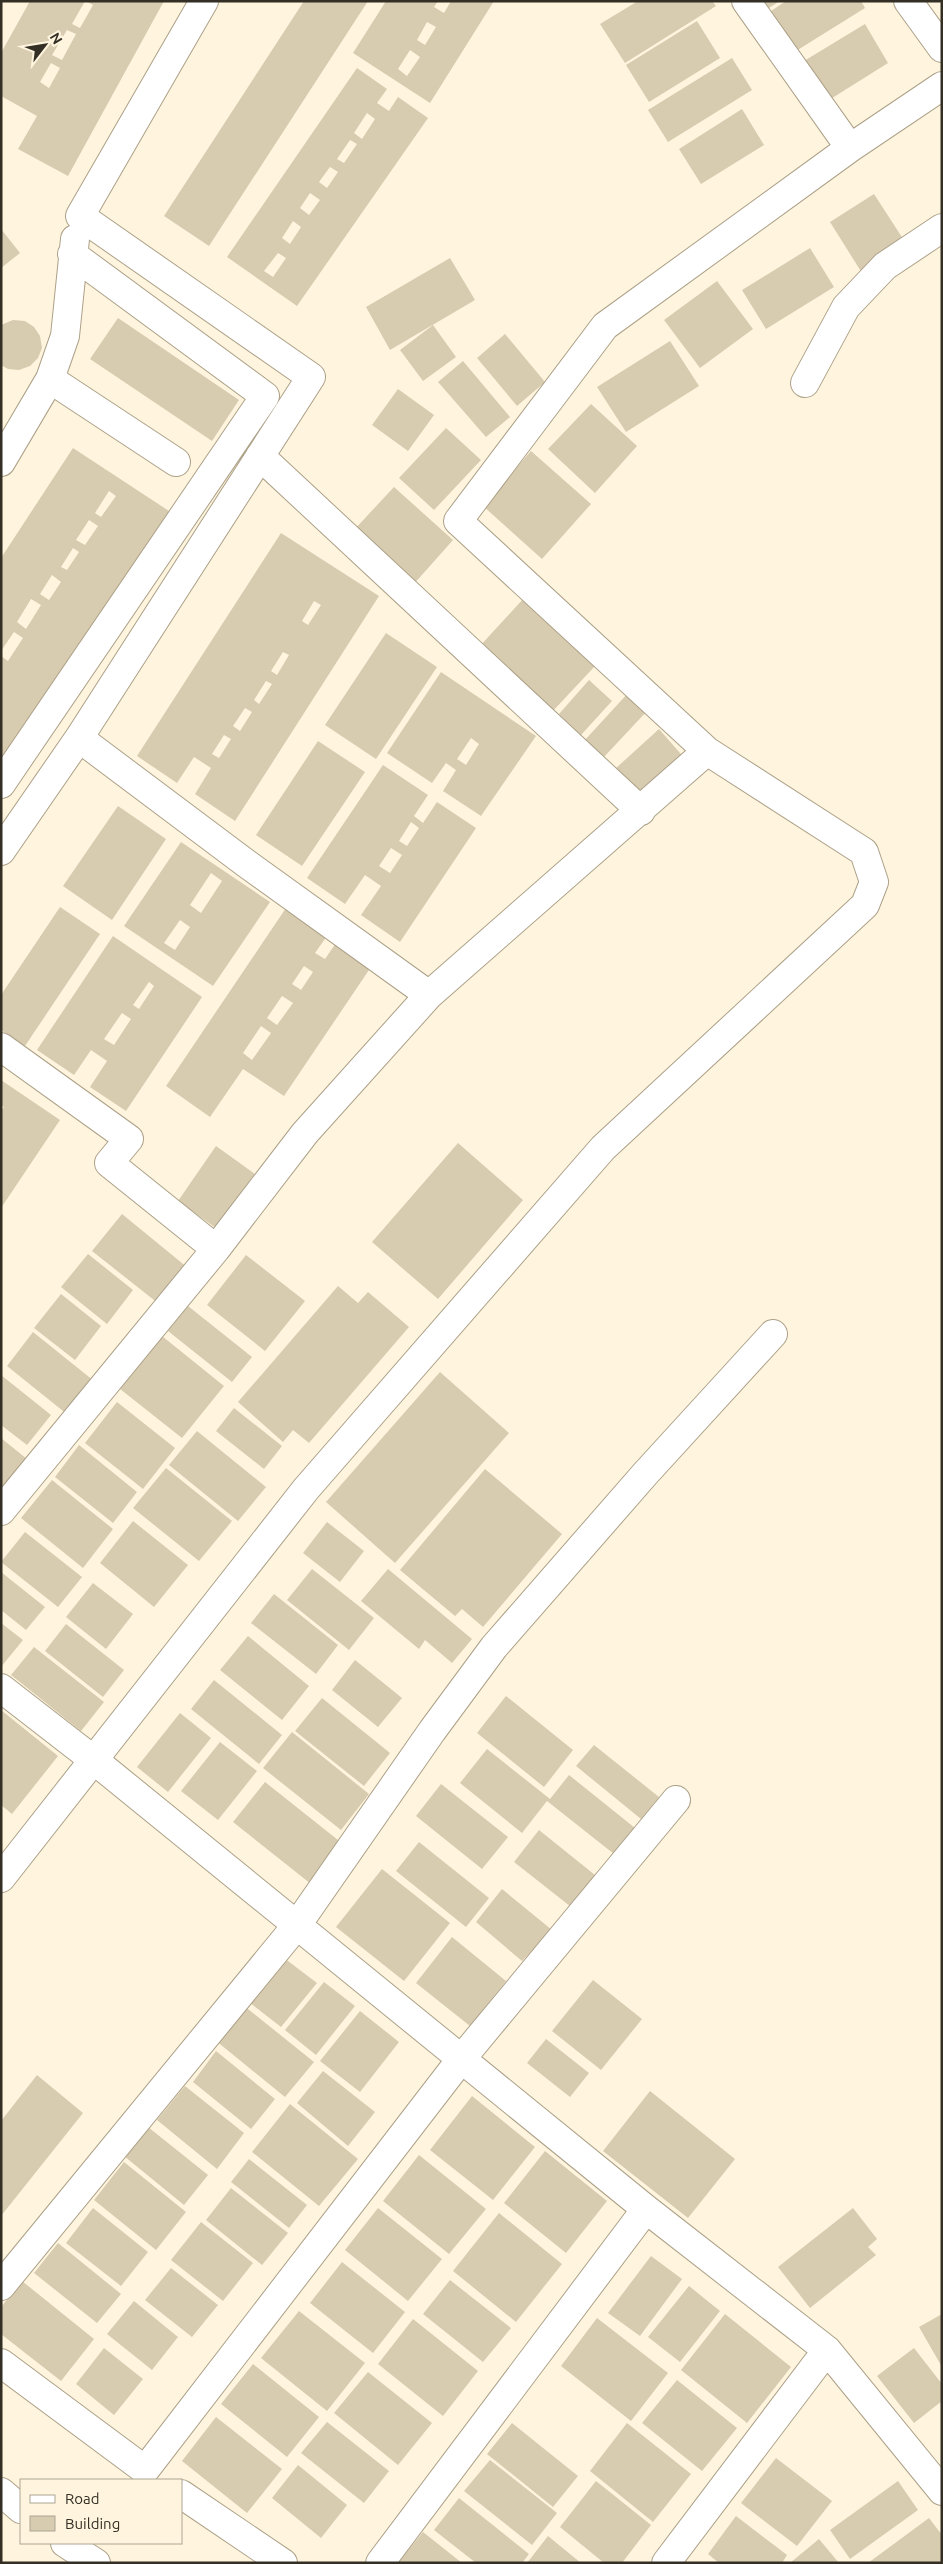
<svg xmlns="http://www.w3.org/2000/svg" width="943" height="2564" font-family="Ubuntu,sans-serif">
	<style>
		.building { fill: #d7cbb0; fill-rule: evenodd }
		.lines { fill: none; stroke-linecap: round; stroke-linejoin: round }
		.minor-casing { stroke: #aca087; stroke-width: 30 }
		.tertiary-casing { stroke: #aca087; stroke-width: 30 }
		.minor { stroke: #fff; stroke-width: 28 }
		.tertiary { stroke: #fff; stroke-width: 28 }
	</style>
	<rect width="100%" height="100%" fill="#fff5df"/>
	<!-- building -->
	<path class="building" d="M 30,1 L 85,1 L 72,24 L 80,28 L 93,5 L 86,1 L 164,1 L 68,176 L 18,149 L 37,116 L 1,96 L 1,53 ZM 67,30 L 76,34 L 62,60 L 52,55 ZM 51,63 L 60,68 L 49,88 L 40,82 Z
		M 304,1 L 368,1 L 209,246 L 164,216 Z
		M 386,1 L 438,1 L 434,7 L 444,13 L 451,1 L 494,1 L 430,103 L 353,53 ZM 427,22 L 436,27 L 425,45 L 417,40 ZM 410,50 L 420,57 L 407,76 L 398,69 Z
		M 638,1 L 712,1 L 716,6 L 625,63 L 600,24 Z
		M 758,1 L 780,1 L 764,11 Z
		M 786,1 L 861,1 L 865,8 L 796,51 L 771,11 Z
		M 697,21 L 720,58 L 649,102 L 626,65 Z
		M 865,24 L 888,63 L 829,100 L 804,61 Z
		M 732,58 L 752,90 L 668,142 L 648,110 Z
		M 357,68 L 387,89 L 377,103 L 389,111 L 398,97 L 428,118 L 297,306 L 227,257 ZM 367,113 L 375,119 L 362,139 L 354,133 ZM 350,140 L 357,144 L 344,163 L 337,159 ZM 330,167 L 338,172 L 327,188 L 319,182 ZM 310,193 L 320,200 L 309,215 L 300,208 ZM 293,221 L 301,227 L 290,244 L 282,238 ZM 278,253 L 286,258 L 273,277 L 264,271 Z
		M 742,109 L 764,145 L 701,184 L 679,149 Z
		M 874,194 L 907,245 L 862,273 L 830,222 Z
		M 1,229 L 20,253 L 1,268 Z
		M 810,248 L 834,287 L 766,329 L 742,290 Z
		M 450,258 L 475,300 L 390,350 L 366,307 Z
		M 717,281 L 753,329 L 700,368 L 664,320 Z
		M 118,318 L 239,400 L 212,441 L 90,359 Z
		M 13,320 L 25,321 L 34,327 L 40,336 L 42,348 L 38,358 L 30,366 L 19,370 L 8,369 L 1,365 L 1,325 Z
		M 433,325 L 456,357 L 423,381 L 400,350 Z
		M 505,334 L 545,382 L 517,406 L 477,358 Z
		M 670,341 L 699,386 L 626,432 L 597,387 Z
		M 463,361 L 510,417 L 486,437 L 438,382 Z
		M 398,389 L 434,415 L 408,451 L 372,425 Z
		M 591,404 L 637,446 L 595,493 L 548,449 Z
		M 446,428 L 481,460 L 434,510 L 399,478 Z
		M 73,448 L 169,511 L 1,769 L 1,656 L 8,661 L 23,638 L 14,632 L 1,651 L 1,558 ZM 109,491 L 116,496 L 101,517 L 95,513 ZM 89,520 L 98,526 L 85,545 L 76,540 ZM 73,548 L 79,552 L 67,570 L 61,567 ZM 52,575 L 61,582 L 49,600 L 40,594 ZM 31,599 L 41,605 L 26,629 L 17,622 Z
		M 531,451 L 591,504 L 542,559 L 483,506 Z
		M 394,487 L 453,540 L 413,585 L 353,531 Z
		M 281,533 L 379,596 L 235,821 L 195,794 L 211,768 L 194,757 L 177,783 L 137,756 ZM 314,601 L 321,605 L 308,625 L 302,621 ZM 283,652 L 289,655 L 277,675 L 271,671 ZM 266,681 L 272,684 L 259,704 L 254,700 ZM 245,708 L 252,712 L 240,731 L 233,726 ZM 224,735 L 231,739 L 219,758 L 212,754 Z
		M 524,598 L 596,665 L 551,713 L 479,647 Z
		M 386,633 L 437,667 L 376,759 L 325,725 Z
		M 441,672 L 536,736 L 481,816 L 443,791 L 456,770 L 446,763 L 432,783 L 387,753 ZM 471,738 L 479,744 L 466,765 L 457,759 Z
		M 589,680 L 612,701 L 581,735 L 559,714 Z
		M 629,692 L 648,710 L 603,758 L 584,741 Z
		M 659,729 L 687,761 L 644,800 L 615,769 Z
		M 318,741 L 365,772 L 302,866 L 256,835 Z
		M 383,765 L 428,795 L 414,816 L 423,823 L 437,802 L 476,828 L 400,942 L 361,915 L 381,886 L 365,875 L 345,904 L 307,878 ZM 411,822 L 419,828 L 407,846 L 399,841 ZM 391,848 L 402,855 L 390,873 L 379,866 Z
		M 118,806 L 166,839 L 112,920 L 63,886 Z
		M 181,842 L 270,902 L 213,986 L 124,926 ZM 211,873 L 222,881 L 201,913 L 190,905 ZM 180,920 L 190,927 L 175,950 L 164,943 Z
		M 60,907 L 100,934 L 25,1046 L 1,1030 L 1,995 Z
		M 286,908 L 327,936 L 315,953 L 325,959 L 336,943 L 371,967 L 284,1096 L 243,1069 L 210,1117 L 166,1086 ZM 304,966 L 313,972 L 301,990 L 292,984 ZM 282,996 L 293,1003 L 277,1025 L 267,1018 ZM 261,1026 L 271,1033 L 252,1060 L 243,1053 Z
		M 113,936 L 202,997 L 126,1111 L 90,1087 L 107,1061 L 91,1050 L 74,1075 L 37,1050 ZM 149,982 L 154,986 L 139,1009 L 133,1005 ZM 122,1013 L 131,1019 L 114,1045 L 104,1039 Z
		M 1,1080 L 60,1120 L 1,1208 L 1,1111 L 4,1107 L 1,1105 Z
		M 458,1143 L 523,1200 L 438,1299 L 372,1242 Z
		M 216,1146 L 255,1174 L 216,1228 L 178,1201 Z
		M 122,1214 L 188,1268 L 159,1304 L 92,1251 Z
		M 88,1254 L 133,1290 L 107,1324 L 61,1287 Z
		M 246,1255 L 305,1301 L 265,1351 L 207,1305 Z
		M 338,1286 L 358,1303 L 368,1292 L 409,1327 L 309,1443 L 293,1430 L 283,1442 L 238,1402 Z
		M 61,1294 L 101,1326 L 75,1360 L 34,1328 Z
		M 188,1306 L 252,1357 L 232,1382 L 168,1331 Z
		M 33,1332 L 99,1385 L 73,1419 L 7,1366 Z
		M 157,1332 L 224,1386 L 182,1438 L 115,1385 Z
		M 440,1372 L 509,1433 L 395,1563 L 326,1502 Z
		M 1,1375 L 51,1415 L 27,1445 L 1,1425 Z
		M 117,1402 L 175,1448 L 143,1489 L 85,1443 Z
		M 234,1408 L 282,1446 L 264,1469 L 216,1431 Z
		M 197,1431 L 266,1487 L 238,1521 L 169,1465 Z
		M 1,1438 L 27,1459 L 1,1492 Z
		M 79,1445 L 137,1492 L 113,1523 L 55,1477 Z
		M 166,1468 L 232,1521 L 199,1561 L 133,1508 Z
		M 485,1469 L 562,1534 L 483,1627 L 462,1609 L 455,1616 L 400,1570 Z
		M 52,1480 L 113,1529 L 83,1568 L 21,1518 Z
		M 133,1521 L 188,1565 L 154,1607 L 100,1563 Z
		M 327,1522 L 364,1551 L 340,1582 L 303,1553 Z
		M 25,1532 L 82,1577 L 58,1607 L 1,1562 Z
		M 312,1569 L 374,1618 L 349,1650 L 287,1600 Z
		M 388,1569 L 472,1639 L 452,1663 L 425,1640 L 419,1649 L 361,1601 Z
		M 1,1572 L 45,1607 L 26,1630 L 1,1610 Z
		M 93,1583 L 133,1614 L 106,1649 L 66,1617 Z
		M 274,1594 L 338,1645 L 316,1674 L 251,1623 Z
		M 1,1623 L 23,1640 L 1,1667 Z
		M 66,1624 L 124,1670 L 103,1697 L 45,1651 Z
		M 248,1636 L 309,1686 L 282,1720 L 220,1670 Z
		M 34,1647 L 104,1702 L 81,1731 L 11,1675 Z
		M 355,1660 L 402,1698 L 378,1727 L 332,1690 Z
		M 214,1680 L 282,1735 L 259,1764 L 191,1709 Z
		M 506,1696 L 573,1750 L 544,1787 L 477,1733 Z
		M 322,1698 L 390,1753 L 364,1786 L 295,1731 Z
		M 1,1710 L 58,1756 L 12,1814 L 1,1805 Z
		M 180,1713 L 211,1738 L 168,1792 L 137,1767 Z
		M 292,1732 L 369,1794 L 341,1830 L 263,1768 Z
		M 220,1742 L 257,1771 L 218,1820 L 181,1791 Z
		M 594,1745 L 659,1797 L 641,1819 L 576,1766 Z
		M 487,1749 L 550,1799 L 569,1775 L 635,1828 L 614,1854 L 547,1801 L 522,1833 L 460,1783 Z
		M 265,1782 L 343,1844 L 311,1884 L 233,1822 Z
		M 441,1784 L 508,1837 L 482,1869 L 416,1816 Z
		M 539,1830 L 600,1879 L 575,1910 L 514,1862 Z
		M 419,1842 L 489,1898 L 466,1927 L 396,1871 Z
		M 382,1869 L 450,1923 L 404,1981 L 336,1927 Z
		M 502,1889 L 552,1930 L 522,1961 L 476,1922 Z
		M 452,1937 L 506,1981 L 470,2026 L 416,1983 Z
		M 284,1958 L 317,1983 L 281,2027 L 249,2002 Z
		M 593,1980 L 642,2019 L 601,2070 L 552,2031 Z
		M 324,1982 L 355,2006 L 316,2055 L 285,2030 Z
		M 243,2005 L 314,2062 L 285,2097 L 215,2040 Z
		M 360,2011 L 399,2042 L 360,2092 L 320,2061 Z
		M 546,2039 L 589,2073 L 570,2097 L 527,2063 Z
		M 216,2051 L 275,2099 L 251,2129 L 193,2082 Z
		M 323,2071 L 375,2112 L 348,2146 L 297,2103 Z
		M 37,2075 L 83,2113 L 1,2216 L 1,2121 Z
		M 185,2086 L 244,2133 L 217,2169 L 157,2120 Z
		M 650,2091 L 735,2159 L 688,2218 L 603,2151 Z
		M 472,2096 L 535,2147 L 493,2200 L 430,2150 Z
		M 290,2104 L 358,2159 L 319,2206 L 252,2152 Z
		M 148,2127 L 208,2175 L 184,2205 L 124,2156 Z
		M 545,2151 L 607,2201 L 566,2253 L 504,2203 Z
		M 419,2155 L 486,2209 L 449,2254 L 383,2201 Z
		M 249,2159 L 307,2205 L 289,2228 L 231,2182 Z
		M 124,2162 L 186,2212 L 156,2250 L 94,2200 Z
		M 231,2188 L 288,2233 L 262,2265 L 206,2220 Z
		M 93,2208 L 148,2252 L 121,2286 L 66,2243 Z
		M 378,2208 L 442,2259 L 408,2301 L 345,2250 Z
		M 853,2208 L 877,2239 L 868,2247 L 876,2255 L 810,2308 L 778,2267 Z
		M 499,2213 L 562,2264 L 516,2322 L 453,2271 Z
		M 201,2222 L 253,2263 L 223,2301 L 171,2260 Z
		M 58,2243 L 121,2294 L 97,2323 L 34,2273 Z
		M 651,2256 L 682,2279 L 640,2336 L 608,2313 Z
		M 342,2262 L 405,2312 L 373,2353 L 310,2303 Z
		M 171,2268 L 218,2305 L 192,2337 L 145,2300 Z
		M 450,2280 L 511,2328 L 483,2362 L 423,2314 Z
		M 22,2281 L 94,2339 L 61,2381 L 1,2334 L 1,2307 Z
		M 689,2286 L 720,2311 L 680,2362 L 648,2337 Z
		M 134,2301 L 178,2337 L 152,2370 L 107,2334 Z
		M 299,2311 L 365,2363 L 327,2411 L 261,2358 Z
		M 725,2314 L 791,2367 L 747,2423 L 681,2370 Z
		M 942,2314 L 942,2367 L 919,2327 Z
		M 597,2318 L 668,2373 L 631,2421 L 561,2366 Z
		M 413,2319 L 478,2371 L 443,2416 L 378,2364 Z
		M 104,2348 L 143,2379 L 114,2415 L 76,2384 Z
		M 914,2348 L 942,2384 L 942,2401 L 914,2423 L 877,2376 Z
		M 253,2364 L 319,2417 L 287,2457 L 221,2404 Z
		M 368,2372 L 432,2423 L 398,2465 L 334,2413 Z
		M 677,2380 L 737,2428 L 702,2471 L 642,2423 Z
		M 216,2417 L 282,2469 L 247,2513 L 182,2461 Z
		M 327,2422 L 389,2471 L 364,2503 L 301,2453 Z
		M 512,2423 L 578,2476 L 553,2507 L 487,2454 Z
		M 627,2423 L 691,2474 L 653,2522 L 590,2471 Z
		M 776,2458 L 832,2501 L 797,2546 L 741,2503 Z
		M 490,2460 L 557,2513 L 532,2545 L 464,2491 Z
		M 298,2465 L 347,2505 L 321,2538 L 272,2498 Z
		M 596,2481 L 651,2525 L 622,2563 L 604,2563 L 560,2527 Z
		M 898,2481 L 918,2510 L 850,2559 L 830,2530 Z
		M 459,2498 L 529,2554 L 522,2563 L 476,2563 L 434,2530 Z
		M 736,2516 L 787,2555 L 782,2563 L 719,2563 L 708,2554 Z
		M 929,2518 L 942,2535 L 942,2563 L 868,2563 Z
		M 423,2532 L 462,2563 L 398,2563 Z
		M 548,2536 L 581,2563 L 527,2563 Z
		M 819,2539 L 839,2563 L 790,2563 Z"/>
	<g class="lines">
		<!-- minor casing -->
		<g class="minor-casing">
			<path id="minor" d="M 746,1 L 850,148
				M 908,1 L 942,48
				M 50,379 L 176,462
				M 805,383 L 846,307 L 885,266 L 942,228
				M 260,456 L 641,811
				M 1,462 L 50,379 L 65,336 L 75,239
				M 79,738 L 247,864 L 429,995
				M 1,784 L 265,396 L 72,254
				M 1,851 L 79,738 L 311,377 L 80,216 L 204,1
				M 1,1047 L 129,1139 L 109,1163 L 216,1249 L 305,1133 L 429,995 L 707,751
				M 1,1511 L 216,1249
				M 1,1688 L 95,1761 L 646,2209 L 827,2350 L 942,2491
				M 1,1878 L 306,1489 L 603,1148 L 865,905 L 874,882 L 864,852 L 707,751 L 458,521 L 605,326 L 850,148 L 942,86
				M 1,2286 L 297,1925 L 432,1731 L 494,1647 L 645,1474 L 773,1334
				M 1,2363 L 145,2470 L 462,2058 L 676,1800
				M 181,2494 L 283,2563
				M 380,2563 L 646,2209
				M 666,2563 L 827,2350"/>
		</g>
		<!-- tertiary casing -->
		<g class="tertiary-casing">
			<path id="tertiary" d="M 1,2492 L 21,2509
				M 65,2543 L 96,2563"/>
		</g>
		<!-- minor -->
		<use href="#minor" class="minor"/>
		<!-- tertiary -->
		<use href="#tertiary" class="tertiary"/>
	</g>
	<!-- border -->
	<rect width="943" height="2564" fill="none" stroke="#332f24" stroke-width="5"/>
	<!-- legend -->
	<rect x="20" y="2479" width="162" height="65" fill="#fff5df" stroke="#ada694"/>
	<rect x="30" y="2495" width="25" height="8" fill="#ffffff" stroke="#ada694"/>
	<text x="65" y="2504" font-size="15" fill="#332f24">Road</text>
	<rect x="30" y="2516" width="25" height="15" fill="#d7cbb0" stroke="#ada694"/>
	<text x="65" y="2529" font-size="15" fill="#332f24">Building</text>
	<!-- north arrow -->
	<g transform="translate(45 45) rotate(59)" stroke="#fff5df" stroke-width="4" paint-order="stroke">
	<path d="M0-4L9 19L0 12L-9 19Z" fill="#332f24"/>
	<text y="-8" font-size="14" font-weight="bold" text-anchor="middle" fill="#332f24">N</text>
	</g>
</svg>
